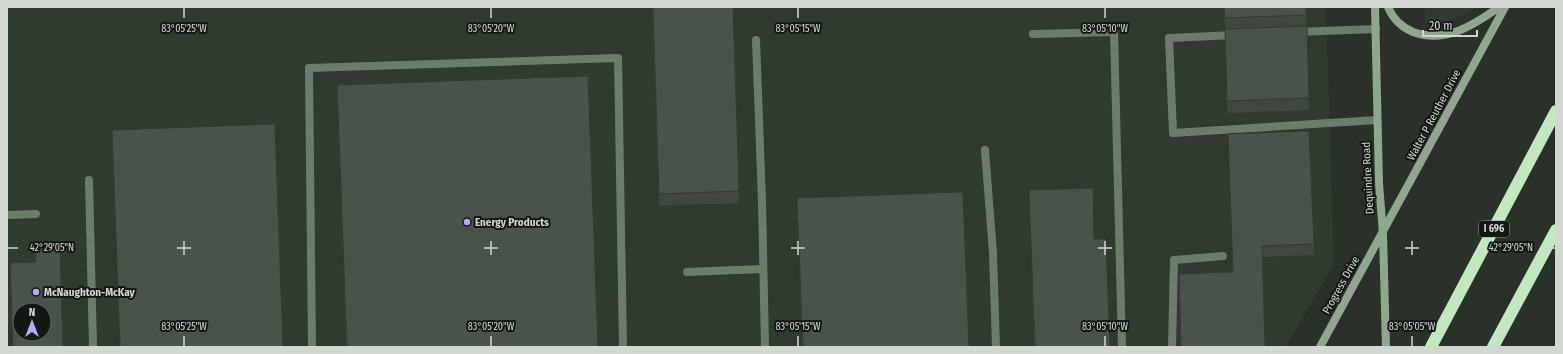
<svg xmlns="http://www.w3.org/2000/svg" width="1563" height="354" font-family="'Fira Sans Condensed',sans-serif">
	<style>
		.built { fill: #2f3b2e; fill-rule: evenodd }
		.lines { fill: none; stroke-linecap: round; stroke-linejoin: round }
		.lane { stroke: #6c7c6b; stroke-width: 8 }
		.secondary { stroke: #8fa78c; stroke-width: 8 }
		.highway { stroke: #c1e8be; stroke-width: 12 }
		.wall { fill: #40473f }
		.building { fill: #4a5349; stroke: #343a33; fill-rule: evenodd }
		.ticks { fill: none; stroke: #d2d7d1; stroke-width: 1.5 }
		.poi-dot { fill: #b9abf7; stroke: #141814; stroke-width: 1.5 }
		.labels { text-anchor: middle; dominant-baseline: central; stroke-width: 4; stroke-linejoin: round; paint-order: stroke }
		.shield { fill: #141814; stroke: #999e98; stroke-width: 1 }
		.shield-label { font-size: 10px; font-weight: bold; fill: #d2d7d1 }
		.street-label { font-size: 11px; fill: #d2d7d1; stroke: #141814 }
		.poi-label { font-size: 11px; font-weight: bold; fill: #d2d7d1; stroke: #141814; text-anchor: start }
		.ticks-label { font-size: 10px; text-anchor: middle; fill: #d2d7d1; stroke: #141814; stroke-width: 4; stroke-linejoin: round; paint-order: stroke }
	</style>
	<rect width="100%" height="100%" fill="#293128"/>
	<!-- built -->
	<path class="built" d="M 7,7 L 1326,7 L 1334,264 L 1286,347 L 7,347 ZM 20,310 L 44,310 L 44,334 L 20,334 Z
		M 1424,7 L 1477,7 L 1469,13 L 1445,23 L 1425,24 Z"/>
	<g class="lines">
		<!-- lane -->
		<path class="lane" d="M 1296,32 L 1376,29
			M 1033,34 L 1114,32 L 1122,347
			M 1235,35 L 1169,38 L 1173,133 L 1377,120
			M 756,40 L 762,201 L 765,347
			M 985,150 L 993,253 L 996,347
			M 89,180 L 93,347
			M 7,215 L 36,214
			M 687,272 L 762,269
			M 312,347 L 309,68 L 618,58 L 623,347
			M 1172,347 L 1174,260 L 1223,256"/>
		<!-- secondary -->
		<path class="secondary" d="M 1375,7 L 1379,183 L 1383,234 L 1386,347
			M 1388,7 C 1393,19 1401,27 1413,32 C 1445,44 1474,25 1499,7
			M 1320,347 L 1505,7"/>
		<!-- highway -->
		<path class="highway" d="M 1431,347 L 1556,111
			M 1493,347 L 1556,230"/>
	</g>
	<!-- wall -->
	<path class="wall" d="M 652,7 L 733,7 L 739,203 L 659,206 Z
		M 1224,7 L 1306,7 L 1309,110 L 1227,113 L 1225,30 Z
		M 337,85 L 598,347 L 346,347 Z
		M 112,130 L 283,347 L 120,347 Z
		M 1228,134 L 1314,244 L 1314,255 L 1262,257 L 1265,347 L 1233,272 Z
		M 1029,190 L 1110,347 L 1034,347 Z
		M 797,198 L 969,347 L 802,347 Z
		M 35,247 L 63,347 L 12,347 L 10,263 L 35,262 Z"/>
	<!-- building -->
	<path class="building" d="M 653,7 L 733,7 L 739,191 L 659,194 Z
		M 1224,7 L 1306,7 L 1306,15 L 1225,18 Z
		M 1307,26 L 1309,98 L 1227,101 L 1225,29 Z
		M 588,76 L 598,347 L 347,347 L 337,85 Z
		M 275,124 L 283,347 L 120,347 L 112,130 Z
		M 1309,131 L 1314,244 L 1262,246 L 1265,347 L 1181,347 L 1179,274 L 1233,272 L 1228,134 Z
		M 1093,188 L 1094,239 L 1106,239 L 1110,347 L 1035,347 L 1029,190 Z
		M 963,192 L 969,347 L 803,347 L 797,198 Z
		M 35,247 L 60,247 L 63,347 L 13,347 L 10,263 L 36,262 ZM 20,310 L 44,310 L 44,334 L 20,334 Z"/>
	<!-- ticks -->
	<path class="ticks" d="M 184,8 L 184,18M 491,8 L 491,18M 798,8 L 798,18M 1105,8 L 1105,18M 184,241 L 184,255M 491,241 L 491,255M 798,241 L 798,255M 1105,241 L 1105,255M 1412,241 L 1412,255M 8,248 L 18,248M 177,248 L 191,248M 484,248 L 498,248M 791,248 L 805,248M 1098,248 L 1112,248M 1405,248 L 1419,248M 1545,248 L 1555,248M 184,336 L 184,346M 491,336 L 491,346M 798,336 L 798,346M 1105,336 L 1105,346M 1412,336 L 1412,346"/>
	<!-- markers -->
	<g class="poi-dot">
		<circle cx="467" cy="222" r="4"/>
		<circle cx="36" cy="292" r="4"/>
	</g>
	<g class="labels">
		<!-- shield labels -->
		<rect class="shield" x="1479" y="221" width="30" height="16" rx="3"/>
		<g class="shield-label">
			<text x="1494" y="229">I 696</text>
		</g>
		<!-- street labels -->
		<g class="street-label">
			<text transform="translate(1434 115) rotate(-62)">Walter P Reuther Drive</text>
			<text transform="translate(1368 178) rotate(-93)">Dequindre Road</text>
			<text transform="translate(1341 285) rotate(-61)">Progress Drive</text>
		</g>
		<!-- poi labels -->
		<g class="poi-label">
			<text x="475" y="222">Energy Products</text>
			<text x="44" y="292">McNaughton-McKay</text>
		</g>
	</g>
	<g class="ticks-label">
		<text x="184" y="32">83°05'25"W</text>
		<text x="491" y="32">83°05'20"W</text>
		<text x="798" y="32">83°05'15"W</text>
		<text x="1105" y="32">83°05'10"W</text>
		<text x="52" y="251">42°29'05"N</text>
		<text x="1511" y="251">42°29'05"N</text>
		<text x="184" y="330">83°05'25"W</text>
		<text x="491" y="330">83°05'20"W</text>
		<text x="798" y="330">83°05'15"W</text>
		<text x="1105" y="330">83°05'10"W</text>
		<text x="1412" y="330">83°05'05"W</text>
	</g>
	<!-- border -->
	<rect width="1563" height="354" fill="none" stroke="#d2d7d1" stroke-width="16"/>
	<!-- north arrow -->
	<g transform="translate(32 322)"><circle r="19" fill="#141814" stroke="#606460"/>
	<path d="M0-3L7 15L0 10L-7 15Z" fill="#b9abf7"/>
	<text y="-6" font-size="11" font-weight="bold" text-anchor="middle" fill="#d2d7d1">N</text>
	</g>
	<!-- scale -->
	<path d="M1423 30v6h54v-6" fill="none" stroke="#d2d7d1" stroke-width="2"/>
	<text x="1429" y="30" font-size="12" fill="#d2d7d1" stroke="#141814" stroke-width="3" paint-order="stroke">20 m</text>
</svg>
